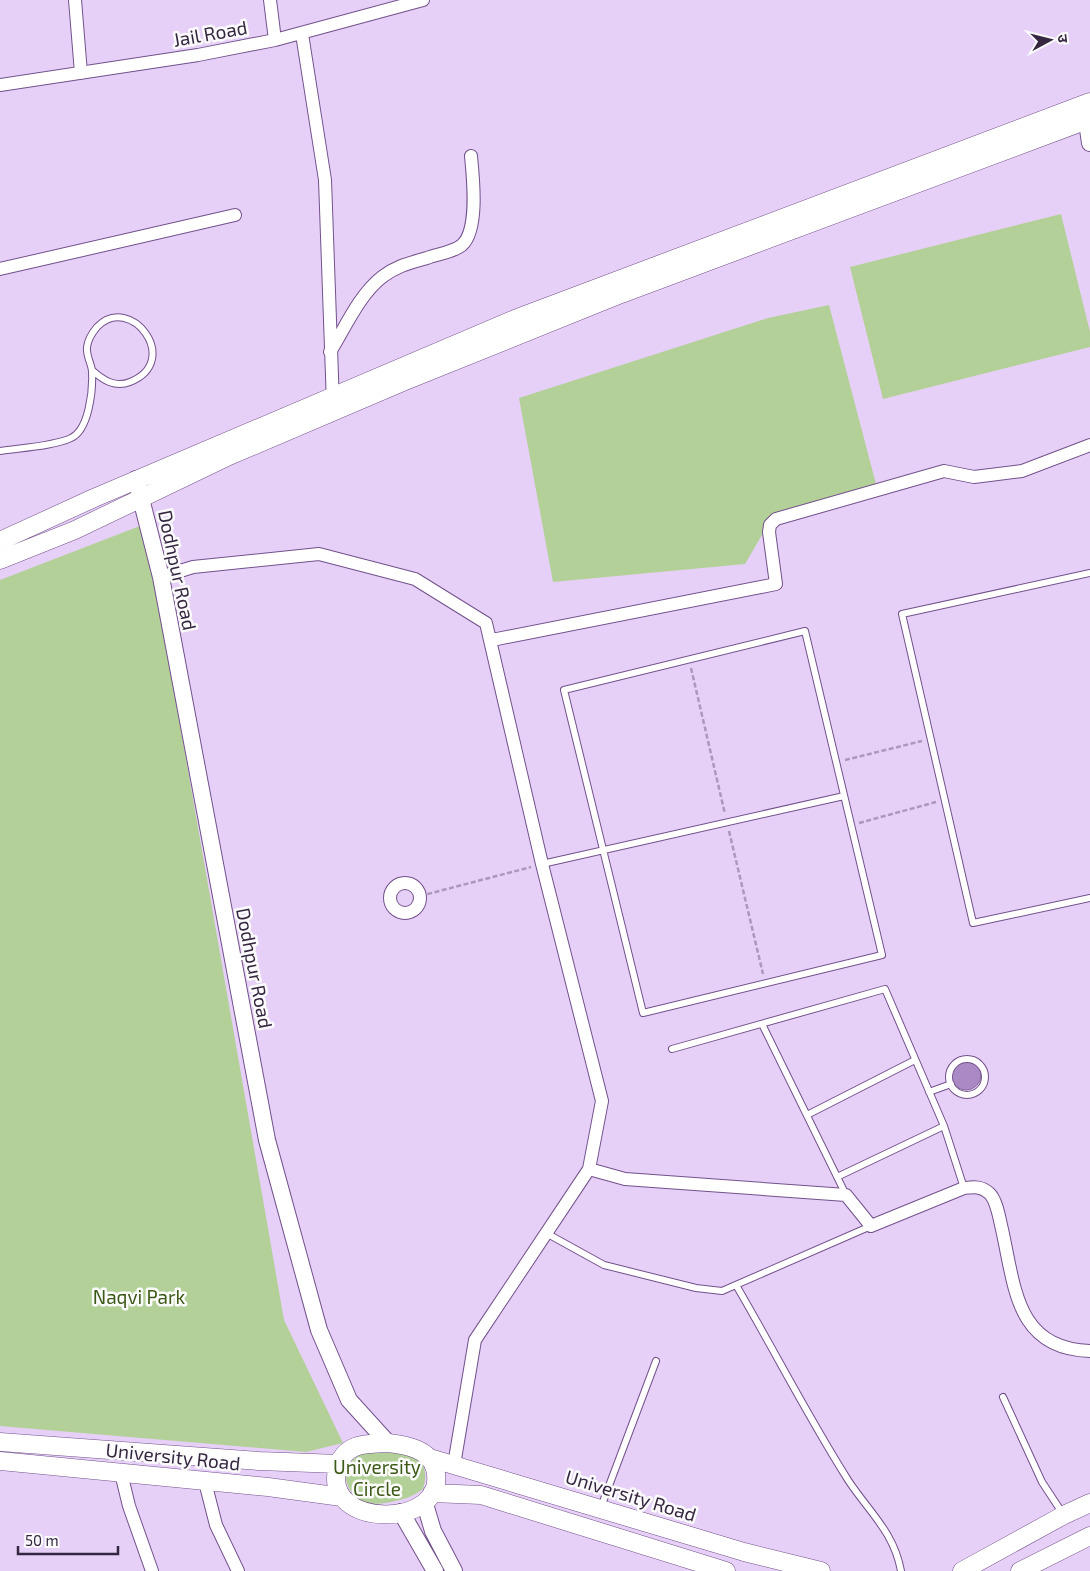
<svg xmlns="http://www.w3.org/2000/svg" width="1090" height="1571" font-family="'Exo 2','Noto Sans Devanagari',sans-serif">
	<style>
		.green { fill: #b3d098 }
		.water { fill: #ab89c4; stroke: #886c9d }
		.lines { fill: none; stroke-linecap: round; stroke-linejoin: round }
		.service-casing { stroke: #73518c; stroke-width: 8 }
		.minor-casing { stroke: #73518c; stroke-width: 14 }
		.tertiary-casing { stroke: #73518c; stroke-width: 18 }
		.secondary-casing { stroke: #73518c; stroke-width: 19 }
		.path { stroke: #ac98bb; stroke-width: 2.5; stroke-dasharray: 5 2.5; stroke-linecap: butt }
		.service { stroke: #fff; stroke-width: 6 }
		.minor { stroke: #fff; stroke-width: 12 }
		.tertiary { stroke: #fff; stroke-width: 16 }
		.secondary { stroke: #fff; stroke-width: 18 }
		.labels { text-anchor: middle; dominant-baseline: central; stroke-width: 5; stroke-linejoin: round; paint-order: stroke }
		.street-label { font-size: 19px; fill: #362741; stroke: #fbfbfb }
		.park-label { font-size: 19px; fill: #3c5917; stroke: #fbfbfb }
	</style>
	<rect width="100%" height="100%" fill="#e6d0f7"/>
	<!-- green -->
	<path class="green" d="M 1061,214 L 1090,332 L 1090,347 L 883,399 L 850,267 Z
		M 829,305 L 877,488 L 773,516 L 745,564 L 553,582 L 519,398 L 768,318 Z
		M 145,524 L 284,1320 L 343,1443 L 306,1452 L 0,1426 L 0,580 Z
		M 388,1450 C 413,1454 432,1459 423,1489 C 414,1496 405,1499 395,1501 C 387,1503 376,1505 368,1503 C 348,1498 337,1472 355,1458 C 365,1451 377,1451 388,1450 Z"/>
	<!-- water -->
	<path class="water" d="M951 1075a15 15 0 1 1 30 0a15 15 0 1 1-30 0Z"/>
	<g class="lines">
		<!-- service casing -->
		<g class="service-casing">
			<path id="service" d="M 0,451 C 19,448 55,446 71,438 C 89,430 93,390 92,372 C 92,364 86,357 87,347 C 88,339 92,333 97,327 C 130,292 183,361 130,382 C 115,388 103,380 93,371
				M 1090,573 L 902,614 L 973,923 L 1090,898
				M 805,631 L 882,955 L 643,1013 L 564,690 Z
				M 542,864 L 844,796
				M 762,1024 L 846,1195
				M 672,1049 L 885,989 L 944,1126 L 964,1188
				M949 1077a18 18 0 1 1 36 0a18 18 0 1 1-36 0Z
				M 929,1092 L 951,1084
				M 807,1115 L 915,1060
				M 837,1177 L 944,1126
				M 546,1233 L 604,1265 L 696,1288 L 722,1291 L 871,1226
				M 736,1285 C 774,1350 808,1417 848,1480 C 869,1512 894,1532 901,1571
				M 1003,1397 L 1042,1482 L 1063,1514
				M 601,1507 L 656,1361"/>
		</g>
		<!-- minor casing -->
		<g class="minor-casing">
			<path id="minor" d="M 75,0 L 81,73
				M 270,0 L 275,40
				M 302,34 L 325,180 L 333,404
				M 0,85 L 198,55 L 275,40 L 423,0
				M 0,269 L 235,215
				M 330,352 C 345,328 359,295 382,277 C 396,266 410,263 427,258 C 438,254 454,252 462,245 C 479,230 473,177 471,156
				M 161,577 L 193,567 L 319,554 L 415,579 L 486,623 L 542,864 L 602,1101 L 589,1169 L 475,1340 L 454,1465
				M 492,640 L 776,584 L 769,532 L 770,525 L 776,519 L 944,471 L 974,477 L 1022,471 L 1090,445
				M390 898a15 15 0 1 1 30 0a15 15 0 1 1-30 0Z
				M 589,1169 L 625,1179 L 846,1195 L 871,1226 L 964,1188 C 974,1187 981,1186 989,1193 C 996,1199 999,1216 1001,1225 C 1015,1284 1014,1349 1090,1351
				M 121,1473 L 129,1506 L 152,1571
				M 205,1482 L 216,1525 L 238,1571"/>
		</g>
		<!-- tertiary casing -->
		<g class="tertiary-casing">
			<path id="tertiary" d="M 1085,108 L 1090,143
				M 136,479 L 161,577 L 267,1140 L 319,1330 L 349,1400 L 388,1443
				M 425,1504 L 433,1531 L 454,1571
				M 401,1512 L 435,1571"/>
		</g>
		<!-- secondary casing -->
		<g class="secondary-casing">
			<path id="secondary" d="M 0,541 L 94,498 L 515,319 L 1090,102
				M 0,560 L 75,530 L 229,456 L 405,381 L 621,294 L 1090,119
				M 0,1442 L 259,1461 L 339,1464
				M 388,1443 C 406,1445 430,1449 435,1469 C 451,1530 318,1530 338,1466 C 346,1442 367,1444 388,1443 Z
				M 430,1458 L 744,1552 L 821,1571
				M 0,1461 L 268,1487 L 342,1497
				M 432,1493 L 481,1495 L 726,1571
				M 962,1571 L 1064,1515 L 1090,1503
				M 1020,1571 L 1090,1536"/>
		</g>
		<!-- path -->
		<path class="path" d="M 691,668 L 725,814
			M 845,760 L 922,741
			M 859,823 L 936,802
			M 729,831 L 763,974
			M 420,896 L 531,867"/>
		<!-- service -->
		<use href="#service" class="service"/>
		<!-- minor -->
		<use href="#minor" class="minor"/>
		<!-- tertiary -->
		<use href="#tertiary" class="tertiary"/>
		<!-- secondary -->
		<use href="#secondary" class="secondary"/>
	</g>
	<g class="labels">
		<!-- street labels -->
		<g class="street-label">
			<text transform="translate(210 33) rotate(-10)">Jail Road</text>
			<text transform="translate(178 570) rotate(78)">Dodhpur Road</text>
			<text transform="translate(255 968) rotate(79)">Dodhpur Road</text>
			<text transform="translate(173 1456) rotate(6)">University Road</text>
			<text transform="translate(631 1495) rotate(17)">University Road</text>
		</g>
		<!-- park labels -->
		<g class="park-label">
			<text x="139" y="1296">Naqvi Park</text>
			<text x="377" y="1466">University<tspan x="377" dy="22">Circle</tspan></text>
		</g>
	</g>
	<!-- north arrow -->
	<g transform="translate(1050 40) rotate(83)" stroke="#fbfbfb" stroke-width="4" paint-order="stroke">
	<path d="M0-4L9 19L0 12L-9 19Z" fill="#362741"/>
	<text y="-8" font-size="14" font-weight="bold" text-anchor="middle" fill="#362741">उ</text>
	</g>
	<!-- scale -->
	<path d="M18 1546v8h100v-8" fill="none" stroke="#362741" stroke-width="2.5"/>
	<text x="25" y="1546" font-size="15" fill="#362741" stroke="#fbfbfb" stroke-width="4" paint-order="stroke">50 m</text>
</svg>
